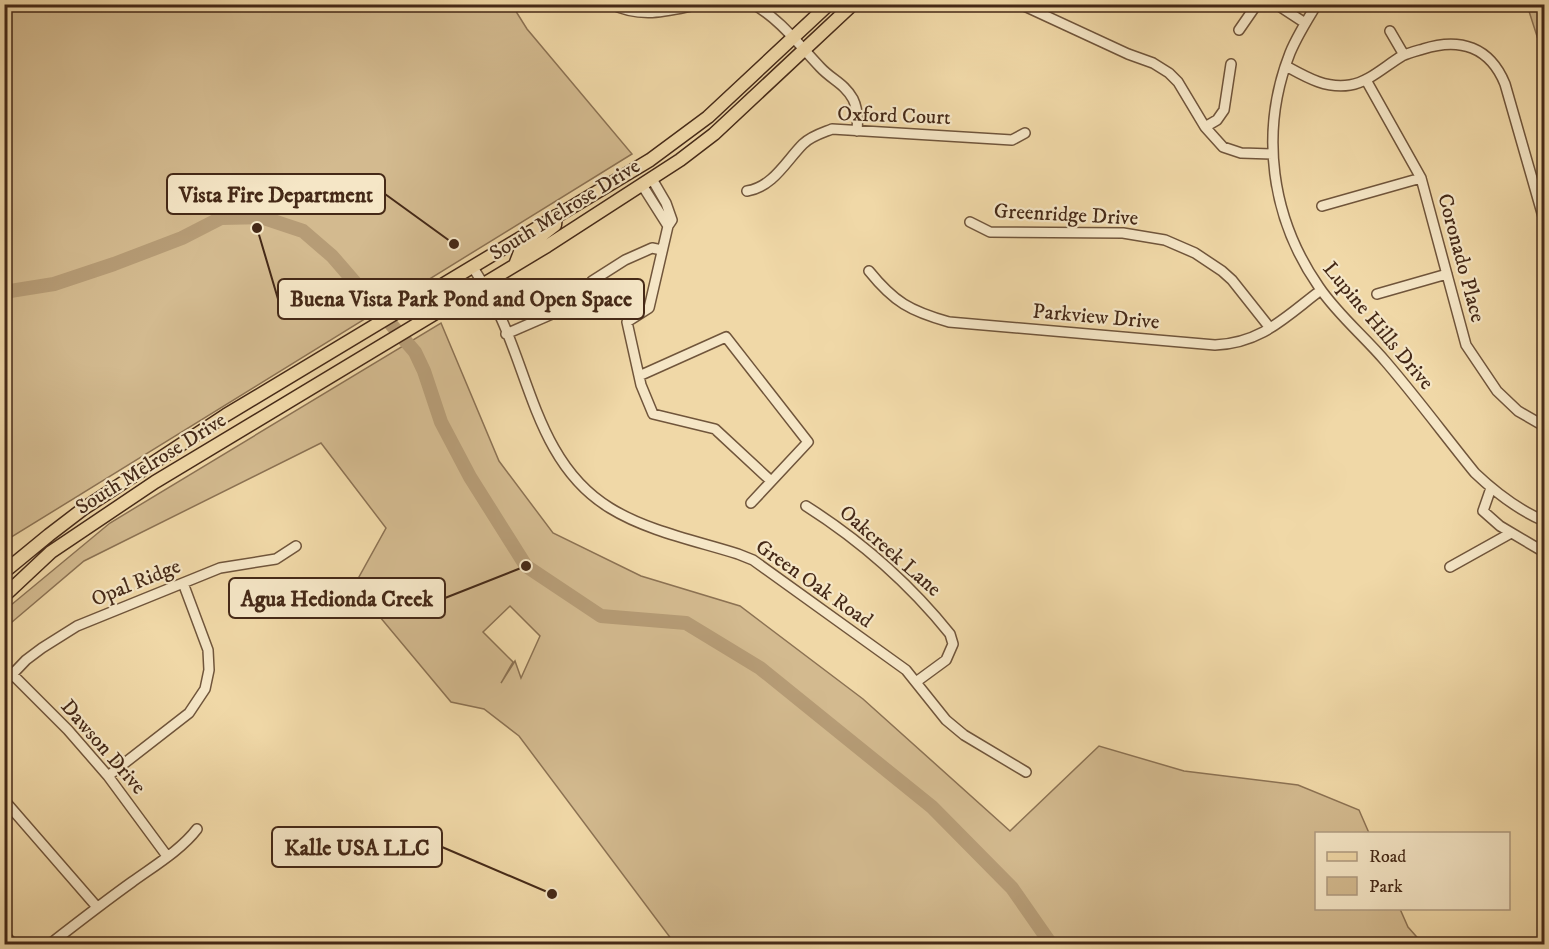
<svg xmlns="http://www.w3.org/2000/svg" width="1549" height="949" font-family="'IM FELL DW Pica',serif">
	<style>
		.green { fill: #d3ba8f; stroke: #8c7253; stroke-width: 1.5; fill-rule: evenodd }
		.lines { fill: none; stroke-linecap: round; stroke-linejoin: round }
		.river { stroke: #b69c76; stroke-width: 14 }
		.minor-casing { stroke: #70553b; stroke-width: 12 }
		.major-casing { stroke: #452917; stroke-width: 15 }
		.minor { stroke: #f5e6c6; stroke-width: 9 }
		.major { stroke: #f0d8a7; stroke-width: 12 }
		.labels { text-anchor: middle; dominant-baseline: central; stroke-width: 4.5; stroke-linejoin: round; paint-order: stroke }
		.street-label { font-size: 21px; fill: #452917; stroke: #f5e6c6 }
		.leader { fill: none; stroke: #452917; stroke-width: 2 }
		.callout-dot { fill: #452917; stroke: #f5e6c6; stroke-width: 2 }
		.callout { fill: #f5e6c6; stroke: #452917; stroke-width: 2 }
		.callout-label { font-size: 22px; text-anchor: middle; font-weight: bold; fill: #452917 }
	</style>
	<rect width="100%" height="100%" fill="#f0d8a7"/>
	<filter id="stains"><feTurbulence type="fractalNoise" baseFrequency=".00333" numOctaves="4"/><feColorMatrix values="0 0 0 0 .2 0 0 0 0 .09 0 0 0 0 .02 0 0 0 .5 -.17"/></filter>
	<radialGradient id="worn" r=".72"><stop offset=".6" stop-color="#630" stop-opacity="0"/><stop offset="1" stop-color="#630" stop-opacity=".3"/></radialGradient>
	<!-- green -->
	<path class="green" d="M 5,4 L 512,5 L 527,29 L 632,154 L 5,541 Z
		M 1527,5 L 1544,5 L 1544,58 Z
		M 441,323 L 499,461 L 553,533 L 641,576 L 740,606 L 863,699 L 1010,831 L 1099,746 L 1184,771 L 1298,785 L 1359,810 L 1369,833 L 1316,834 L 1316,908 L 1400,909 L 1408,927 L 1423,944 L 675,944 L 519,736 L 484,709 L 451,702 L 354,586 L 386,528 L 321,443 L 84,561 L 5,628 L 5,610 L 110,523 ZM 510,606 L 540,636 L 521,678 L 515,661 L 501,683 L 513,662 L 483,632 Z"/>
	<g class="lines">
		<!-- river -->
		<path class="river" d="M 4,292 L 54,284 L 114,264 L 182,238 L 221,218 L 261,217 L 303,231 L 332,256 L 415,352 L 424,371 L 441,422 L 470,477 L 526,566 L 601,616 L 686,623 L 760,668 L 932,807 L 1012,888 L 1051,944"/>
		<!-- minor casing -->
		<g class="minor-casing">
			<path id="minor" d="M 611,4 C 641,19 669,11 700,4
				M 753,4 C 780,19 799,45 820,67 C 832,80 844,83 853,99 C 858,109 858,120 857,131
				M 1020,4 L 1128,54 L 1153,63 L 1169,73 L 1178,82 L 1205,127 L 1223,147 L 1241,153 L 1273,154
				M 1276,4 L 1305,23
				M 1317,4 C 1307,20 1297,36 1290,53 C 1259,132 1271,218 1319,287 C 1338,315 1365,337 1386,362 C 1417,398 1445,436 1475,473 C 1495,492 1519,510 1544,521
				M 1239,30 L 1257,4
				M 1390,31 L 1404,55
				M 1286,66 C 1306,77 1326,89 1350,85 C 1369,82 1385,66 1402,56 C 1408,53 1416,51 1423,49 C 1460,37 1490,47 1505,84 L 1544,220
				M 1366,80 L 1421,178 L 1466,345 L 1497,391 L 1518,411 L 1544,426
				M 1205,127 L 1217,120 L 1224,110 L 1231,64
				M 652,179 L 666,203 L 672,220 L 668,226 L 649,308 L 627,322 L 641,385 L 653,414 L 715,429 L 771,481
				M 642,185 L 668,226
				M 747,191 C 773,187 786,161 803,144 C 811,136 822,133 832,129 L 1012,140 L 1025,133
				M 1322,206 L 1421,178
				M 970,222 L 990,232 L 1123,233 L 1165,240 L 1195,253 L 1222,271 L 1232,280 L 1270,328
				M 472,266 C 483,283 493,300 501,318 C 531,384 542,467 610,508 C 647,531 697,541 738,554 L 753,560 L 906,670 L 946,720 L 964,735 L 1026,772
				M 869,271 C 894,302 910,311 949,322 L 1215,345 C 1262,343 1285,317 1321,290
				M 592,281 L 625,260 L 652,248 L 662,250
				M 1377,294 L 1447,274
				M 506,334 L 568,307
				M 639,376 L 726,337 L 808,442 L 751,503
				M 1491,488 L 1483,511 L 1500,526 L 1544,552
				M 806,506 C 861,541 909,583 950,634 L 953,644 L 946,660 L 916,682
				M 1450,567 L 1511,533
				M 4,666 L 68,730 L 108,776 L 167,856
				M 4,683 L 26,660 L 42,648 L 77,626 L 220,568 L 276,559 L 296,546
				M 108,776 L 189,713 L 205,689 L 209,670 L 208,650 L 183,583
				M 4,800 L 97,907
				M 4,934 L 13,944
				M 50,944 C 77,923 104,902 132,882 C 154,866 181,850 197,829"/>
		</g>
		<!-- major casing -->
		<g class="major-casing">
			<path id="major" d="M 515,265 L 520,252 L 555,225 L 556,216
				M 4,572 L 49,535 L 83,509 L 226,415 L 650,160 L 708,117 L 829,4
				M 4,596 L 51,552 L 155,482 L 547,246 L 680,160 L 714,134 L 853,4"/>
		</g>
		<!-- minor -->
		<use href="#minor" class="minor"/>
		<!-- major -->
		<use href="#major" class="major"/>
	</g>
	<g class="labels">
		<!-- street labels -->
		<g class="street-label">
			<text transform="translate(894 116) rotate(2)">Oxford Court</text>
			<text transform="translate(565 210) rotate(-32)">South Melrose Drive</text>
			<text transform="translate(1066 215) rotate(3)">Greenridge Drive</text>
			<text transform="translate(1461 258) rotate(75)">Coronado Place</text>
			<text transform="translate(1096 317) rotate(5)">Parkview Drive</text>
			<text transform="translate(1378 326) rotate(50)">Lupine Hills Drive</text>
			<text transform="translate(151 464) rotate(-32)">South Melrose Drive</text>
			<text transform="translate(890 551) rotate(41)">Oakcreek Lane</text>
			<text transform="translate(136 583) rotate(-22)">Opal Ridge</text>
			<text transform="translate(814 584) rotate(35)">Green Oak Road</text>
			<text transform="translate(103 747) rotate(49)">Dawson Drive</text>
		</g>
	</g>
	<!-- callouts -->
	<path class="leader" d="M454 244L385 194M257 228L278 299M526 566L445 598M552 894L442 847"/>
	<g class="callout-dot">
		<circle cx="454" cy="244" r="6"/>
		<circle cx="257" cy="228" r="6"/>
		<circle cx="526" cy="566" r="6"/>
		<circle cx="552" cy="894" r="6"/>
	</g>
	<g class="callout">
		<rect x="167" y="174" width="218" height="40" rx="6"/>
		<rect x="278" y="279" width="366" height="40" rx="6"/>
		<rect x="229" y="578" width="216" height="40" rx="6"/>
		<rect x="272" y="827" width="170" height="40" rx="6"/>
	</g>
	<g class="callout-label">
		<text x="276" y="202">Vista Fire Department</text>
		<text x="461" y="306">Buena Vista Park Pond and Open Space</text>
		<text x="337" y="606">Agua Hedionda Creek</text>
		<text x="357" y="855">Kalle USA LLC</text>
	</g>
	<!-- margin -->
	<rect width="1549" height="949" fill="none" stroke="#f0d8a7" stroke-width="24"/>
	<rect x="6" y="6" width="1537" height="937" fill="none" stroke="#452917" stroke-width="3"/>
	<rect x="12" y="12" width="1525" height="925" fill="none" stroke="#452917" stroke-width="1.5"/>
	<!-- legend -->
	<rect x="1315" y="832" width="195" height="78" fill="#f5e6c6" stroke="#af9a80" stroke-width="1.5"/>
	<rect x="1327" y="852" width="30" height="9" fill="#f0d8a7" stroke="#af9a80" stroke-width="1.5"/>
	<text x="1369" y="862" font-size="18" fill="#452917">Road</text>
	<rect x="1327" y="877" width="30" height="18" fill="#d3ba8f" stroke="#af9a80" stroke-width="1.5"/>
	<text x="1369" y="892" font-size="18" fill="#452917">Park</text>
	<rect width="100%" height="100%" filter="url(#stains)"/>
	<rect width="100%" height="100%" fill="url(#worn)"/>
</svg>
